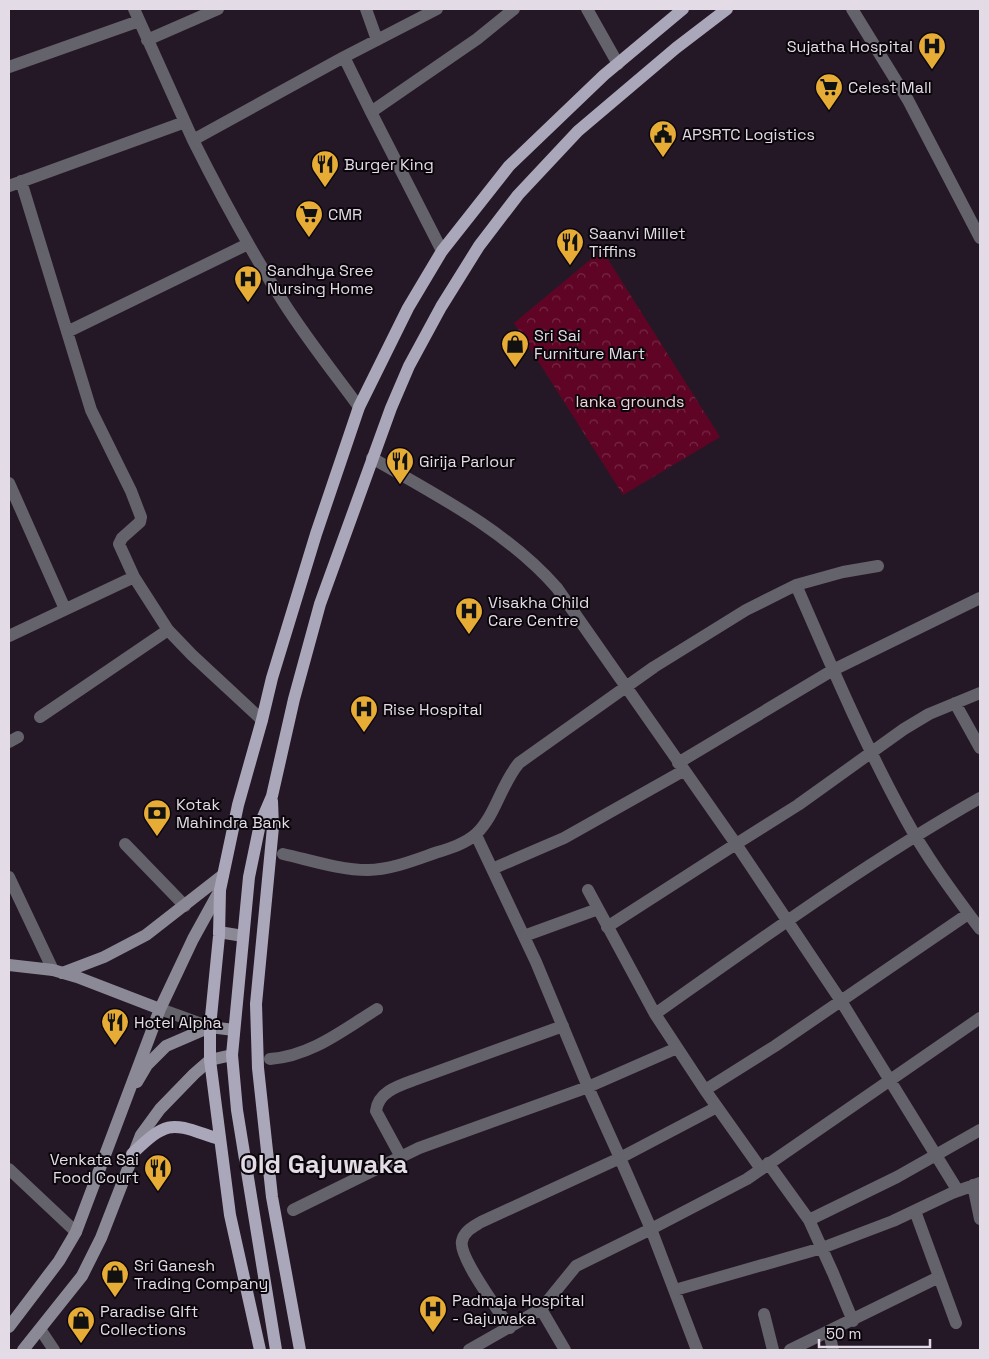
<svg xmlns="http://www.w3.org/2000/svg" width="989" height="1359" font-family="'Space Grotesk',sans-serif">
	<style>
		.park { fill: url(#park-crowns) }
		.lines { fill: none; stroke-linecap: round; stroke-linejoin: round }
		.street { stroke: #64626a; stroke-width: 12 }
		.secondary { stroke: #8c8997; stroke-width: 12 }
		.primary { stroke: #aba7ba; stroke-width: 12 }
		.labels { text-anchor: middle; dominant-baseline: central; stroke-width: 4; stroke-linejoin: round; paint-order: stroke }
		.poi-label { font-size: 16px; fill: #e3dbe5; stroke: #0a060b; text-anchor: start }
		.park-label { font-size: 16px; fill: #efd4d7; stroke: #0a060b }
		.town-label { font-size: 26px; font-weight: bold; fill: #e3dbe5; stroke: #0a060b }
	</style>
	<defs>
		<pattern id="park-crowns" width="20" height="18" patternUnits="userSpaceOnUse" patternTransform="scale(1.25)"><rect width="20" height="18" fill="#5f0425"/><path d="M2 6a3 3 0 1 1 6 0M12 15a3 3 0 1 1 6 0" fill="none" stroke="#762844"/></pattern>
	</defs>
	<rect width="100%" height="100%" fill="#241826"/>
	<!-- park -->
	<path class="park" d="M 602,250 L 720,437 L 623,495 L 514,323 Z"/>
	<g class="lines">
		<!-- street -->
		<path class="street" d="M 134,9 L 193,140
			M 366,9 L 377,40
			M 587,9 L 618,64
			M 852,9 L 908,100 L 980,238
			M 147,40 L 218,9
			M 344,57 L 437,9
			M 9,67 L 139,21
			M 371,112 L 442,251
			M 9,186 L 185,122
			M 67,332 L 248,244
			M 359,407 C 334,373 307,339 284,303 C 250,250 221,196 193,140 L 344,57 L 371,112 L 477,39 L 514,9
			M 372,458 C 438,496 507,531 557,588 L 736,844 L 798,805 L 904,729 L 929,714 L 980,693
			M 9,483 L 65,609
			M 134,577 L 168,630 L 192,655 L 262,720
			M 796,585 C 830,663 863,741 904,816 C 925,855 953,893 980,929
			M 9,636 L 134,577 L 119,544 L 122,538 L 140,522 L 141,517 L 131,491 L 91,410 L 21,181
			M 955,703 L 980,748
			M 40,717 L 168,630
			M 9,742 L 18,737
			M 678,763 L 833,670 L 980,598
			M 476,835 L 536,962 L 588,1087 L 677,1048
			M 125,844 L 185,906
			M 283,854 C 310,860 340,870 368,870 C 390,870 415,860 435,853 C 448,849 465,844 476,834 C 496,815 501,784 519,763 L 654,667 L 746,610 L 796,585 L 843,572 L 878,566
			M 492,869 L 564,838 L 683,771
			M 9,877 L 53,970
			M 588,890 L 655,1014 L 705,1090 L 761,1169
			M 607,927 L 736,844 L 841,1001 L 958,1191
			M 524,936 L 598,909
			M 160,1009 L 210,1027
			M 655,1014 C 761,939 867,862 980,798
			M 270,1059 C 311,1056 343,1030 377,1009
			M 705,1090 L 775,1046 L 968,914
			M 401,1157 L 376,1111 C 378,1091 401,1085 417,1079 L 563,1026
			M 768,1163 L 809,1220 L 833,1273 L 853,1321
			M 9,1169 L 76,1232
			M 973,1185 L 980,1219
			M 293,1210 L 419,1148 L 588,1087 L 620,1158 L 717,1107
			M 915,1211 L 956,1323
			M 809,1220 L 897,1177 L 980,1130
			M 675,1290 L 822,1248 L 893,1221 L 952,1193 L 980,1183
			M 541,1309 L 565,1350
			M 764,1314 L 773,1350
			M 40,1329 L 54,1350
			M 829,1333 L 833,1350
			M 469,1350 L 541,1309 L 576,1266 L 651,1229 L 620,1158 L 481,1222 C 473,1227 464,1231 462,1241 C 458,1257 500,1312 510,1328
			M 697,1350 L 651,1229 L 747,1179 L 980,1018
			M 790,1350 L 939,1277"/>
		<!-- secondary -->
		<path class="secondary" d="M 219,932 L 243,936
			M 9,965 L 53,970 L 77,977 L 160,1009
			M 62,973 L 104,957 L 146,935 L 223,875
			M 137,1082 L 147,1065 L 166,1046 L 210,1027 L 234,1030
			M 9,1327 L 59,1261 L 76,1232 L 160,1009 L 193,939 L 220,890
			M 23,1350 L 82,1276 L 101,1238 L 141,1135 L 160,1109 L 194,1074 L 210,1060 L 232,1055"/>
		<!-- primary -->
		<path class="primary" d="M 272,801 L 273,827 L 256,1004 L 258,1068 L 272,1197 L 300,1350
			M 132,1154 C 170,1117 172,1124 219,1139
			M 260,1350 L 230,1215 L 210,1060 L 210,1027 L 219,936 L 220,890 L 238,805 L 262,720 L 272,678 L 316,534 L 359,407 L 408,308 L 442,251 L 509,166 L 604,75 L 683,9
			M 276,1350 L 237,1110 L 232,1055 L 249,877 L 260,824 L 272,796 L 294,699 L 320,604 L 391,408 L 409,366 L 441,307 L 479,246 L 518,195 L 578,131 L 676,48 L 727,9"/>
	</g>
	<!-- icons -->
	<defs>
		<g id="hospital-pin" transform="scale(1.4375)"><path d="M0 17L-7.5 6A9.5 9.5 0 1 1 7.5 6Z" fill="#e6ac36" stroke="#0a060b"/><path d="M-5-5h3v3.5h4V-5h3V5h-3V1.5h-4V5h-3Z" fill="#111"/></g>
		<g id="supermarket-pin" transform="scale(1.4375)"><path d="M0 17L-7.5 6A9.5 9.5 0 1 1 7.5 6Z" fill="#e6ac36" stroke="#0a060b"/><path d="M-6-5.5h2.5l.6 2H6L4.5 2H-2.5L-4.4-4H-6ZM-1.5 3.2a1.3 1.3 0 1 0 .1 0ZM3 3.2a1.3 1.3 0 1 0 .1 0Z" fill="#111"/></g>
		<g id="civic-pin" transform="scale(1.4375)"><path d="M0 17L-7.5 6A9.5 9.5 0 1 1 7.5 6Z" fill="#e6ac36" stroke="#0a060b"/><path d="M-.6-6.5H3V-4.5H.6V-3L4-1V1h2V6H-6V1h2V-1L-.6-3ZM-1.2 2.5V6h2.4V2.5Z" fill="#111"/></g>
		<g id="restaurant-pin" transform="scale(1.4375)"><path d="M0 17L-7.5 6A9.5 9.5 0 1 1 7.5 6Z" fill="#e6ac36" stroke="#0a060b"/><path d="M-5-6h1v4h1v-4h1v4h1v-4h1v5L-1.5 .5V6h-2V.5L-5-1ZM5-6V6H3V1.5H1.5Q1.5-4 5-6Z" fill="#111"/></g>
		<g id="shop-pin" transform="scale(1.4375)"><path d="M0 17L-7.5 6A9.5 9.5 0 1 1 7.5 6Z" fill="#e6ac36" stroke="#0a060b"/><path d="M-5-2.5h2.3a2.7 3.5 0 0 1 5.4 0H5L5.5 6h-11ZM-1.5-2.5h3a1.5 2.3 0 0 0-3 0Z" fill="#111"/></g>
		<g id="bank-pin" transform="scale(1.4375)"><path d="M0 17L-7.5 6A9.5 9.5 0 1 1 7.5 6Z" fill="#e6ac36" stroke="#0a060b"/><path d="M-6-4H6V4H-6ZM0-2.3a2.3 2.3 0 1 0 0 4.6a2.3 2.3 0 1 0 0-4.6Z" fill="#111"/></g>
	</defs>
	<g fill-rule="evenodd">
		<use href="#hospital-pin" x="932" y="46"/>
		<use href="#supermarket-pin" x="829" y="87"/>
		<use href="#civic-pin" x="663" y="134"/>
		<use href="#restaurant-pin" x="325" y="164"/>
		<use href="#supermarket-pin" x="309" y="214"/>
		<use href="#restaurant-pin" x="570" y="242"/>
		<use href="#hospital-pin" x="248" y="279"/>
		<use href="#shop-pin" x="515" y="344"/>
		<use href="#restaurant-pin" x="400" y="461"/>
		<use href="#hospital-pin" x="469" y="611"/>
		<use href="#hospital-pin" x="364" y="709"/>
		<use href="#bank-pin" x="157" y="813"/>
		<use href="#restaurant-pin" x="115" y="1022"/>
		<use href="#restaurant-pin" x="158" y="1168"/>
		<use href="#shop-pin" x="115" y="1274"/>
		<use href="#hospital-pin" x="433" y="1309"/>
		<use href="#shop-pin" x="81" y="1320"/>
	</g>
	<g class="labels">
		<!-- poi labels -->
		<g class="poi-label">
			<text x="913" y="46" text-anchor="end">Sujatha Hospital</text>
			<text x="848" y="87">Celest Mall</text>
			<text x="682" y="134">APSRTC Logistics</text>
			<text x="344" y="164">Burger King</text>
			<text x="328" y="214">CMR</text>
			<text x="589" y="233">Saanvi Millet<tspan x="589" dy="18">Tiffins</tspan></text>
			<text x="267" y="270">Sandhya Sree<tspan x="267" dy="18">Nursing Home</tspan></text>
			<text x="534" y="335">Sri Sai<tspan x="534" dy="18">Furniture Mart</tspan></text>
			<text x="419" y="461">Girija Parlour</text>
			<text x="488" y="602">Visakha Child<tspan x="488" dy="18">Care Centre</tspan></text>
			<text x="383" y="709">Rise Hospital</text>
			<text x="176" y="804">Kotak<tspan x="176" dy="18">Mahindra Bank</tspan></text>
			<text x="134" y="1022">Hotel Alpha</text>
			<text x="139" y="1159" text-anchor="end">Venkata Sai<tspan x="139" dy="18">Food Court</tspan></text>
			<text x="134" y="1265">Sri Ganesh<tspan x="134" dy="18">Trading Company</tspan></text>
			<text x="452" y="1300">Padmaja Hospital<tspan x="452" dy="18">- Gajuwaka</tspan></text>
			<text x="100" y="1311">Paradise GIft<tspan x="100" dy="18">Collections</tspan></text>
		</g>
		<!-- park labels -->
		<g class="park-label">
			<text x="630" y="401">lanka grounds</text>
		</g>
		<!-- town labels -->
		<g class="town-label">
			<text x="324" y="1164">Old Gajuwaka</text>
		</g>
	</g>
	<!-- border -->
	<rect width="989" height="1359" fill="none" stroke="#e3dbe5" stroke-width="20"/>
	<!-- scale -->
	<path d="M819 1339v8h111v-8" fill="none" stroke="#e3dbe5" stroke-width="2.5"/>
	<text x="826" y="1339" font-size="15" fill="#e3dbe5" stroke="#0a060b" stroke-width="4" paint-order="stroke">50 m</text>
</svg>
